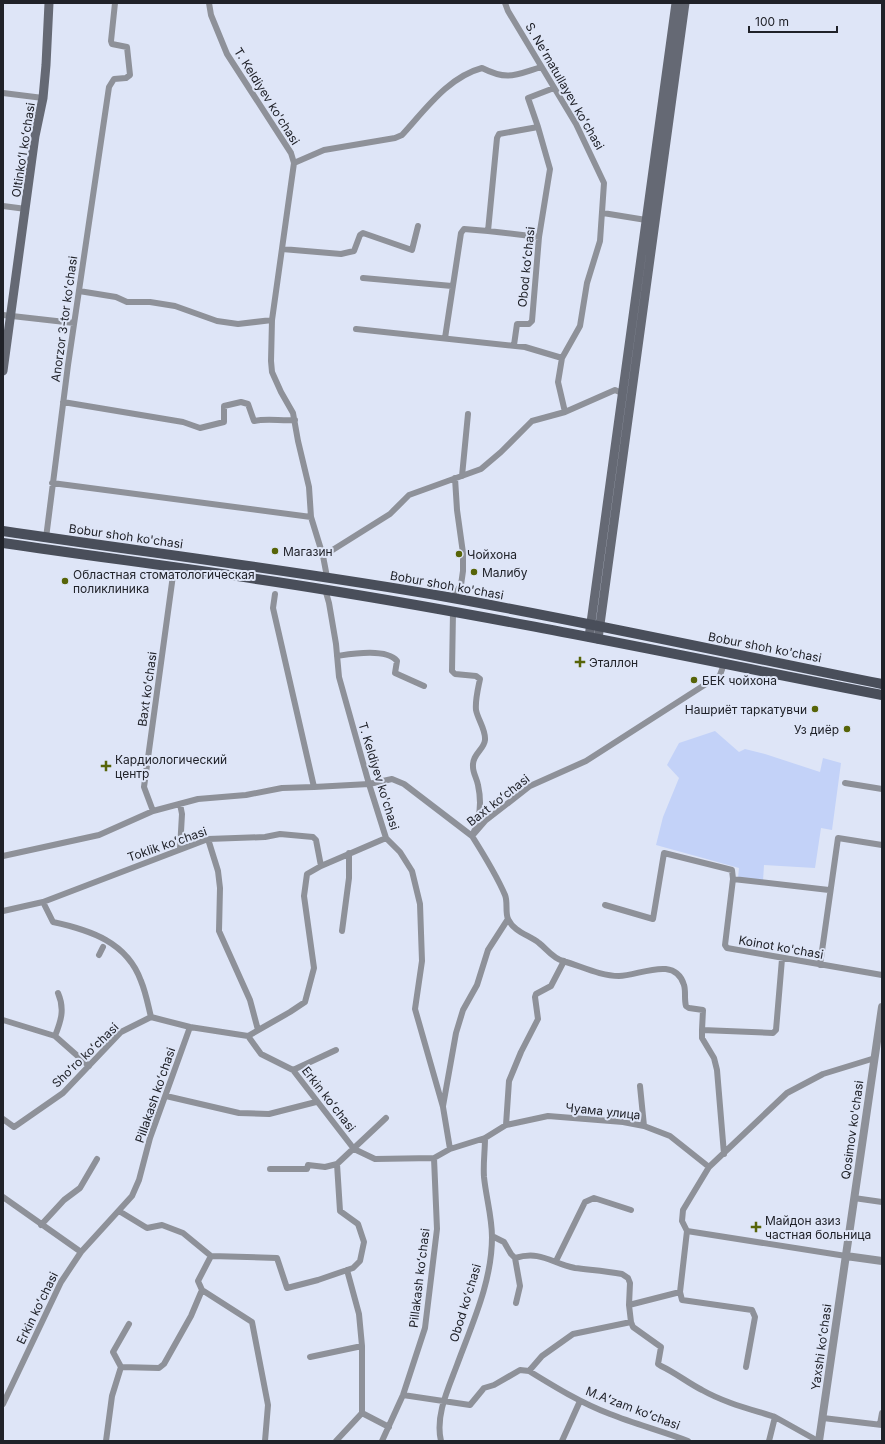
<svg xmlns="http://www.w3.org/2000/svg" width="885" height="1444" font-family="Inter,sans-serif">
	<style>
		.green { fill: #c3d2f8 }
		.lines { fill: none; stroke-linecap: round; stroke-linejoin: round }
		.minor { stroke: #8e9199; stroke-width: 6 }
		.tertiary { stroke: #8e9199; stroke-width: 8 }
		.secondary { stroke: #656974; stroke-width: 9 }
		.primary { stroke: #494e5a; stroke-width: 10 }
		.poi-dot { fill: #576408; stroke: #dee5f7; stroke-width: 1.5 }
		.labels { text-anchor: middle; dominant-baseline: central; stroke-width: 4; stroke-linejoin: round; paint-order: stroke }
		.street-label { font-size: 12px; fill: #202229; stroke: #dee5f7 }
		.poi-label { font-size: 12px; fill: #202229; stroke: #dee5f7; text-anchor: start }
	</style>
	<rect width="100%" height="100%" fill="#dee5f7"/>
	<!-- green -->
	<path class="green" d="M 715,731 L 739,752 L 745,749 L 765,754 L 820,772 L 823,758 L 841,763 L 832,830 L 821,828 L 815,868 L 764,865 L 763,881 L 738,878 L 739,868 L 656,845 L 663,817 L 679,778 L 667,765 L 679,743 Z"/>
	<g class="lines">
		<!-- minor -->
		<path class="minor" d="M 209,3 L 211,15 L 227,54 L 291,153 L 294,163 L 272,320 L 271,361 L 272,372 L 281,392 L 293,413 L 298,441 L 309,487 L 311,517 L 323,556 L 327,577
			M 505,3 L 508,11 L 576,124 L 604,183 L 600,241 L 587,283 L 580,326 L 562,358 L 558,382 L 565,412
			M 3,93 L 43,98
			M 538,127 L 499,134 L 497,138 L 488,231 L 539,237
			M 294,163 L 324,150 L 395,138 L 402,135 C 425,110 448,77 482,68 C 508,81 515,75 541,67
			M 3,206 L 26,209
			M 603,213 L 646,220
			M 282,249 L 341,254 L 354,251 L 360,235 L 363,233 L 412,250 L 418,226
			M 363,278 L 452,286
			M 79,291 L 116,297 L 127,302 L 150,302 L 175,306 L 217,321 L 238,324 L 272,320
			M 3,315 L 74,323
			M 356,329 L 525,347 L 562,358
			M 445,338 L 461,233 L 464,229 L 488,231
			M 514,345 L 517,324 L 529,324 L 532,321 L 539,237 L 550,169 L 538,127 L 528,98 L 554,88
			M 63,402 L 183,422 L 200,428 L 224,422 L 224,406 L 241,402 L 248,404 L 254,421 C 266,418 281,421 295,420
			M 462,476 L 468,414
			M 52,483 L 311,517
			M 46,538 L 68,365 L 109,87 L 114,79 L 126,78 L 130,75 L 127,47 L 112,44 L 111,41 L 115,3
			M 323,556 L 390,514 L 409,495 L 481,469 L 501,452 L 532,421 L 565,412 L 615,390 L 622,393
			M 325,589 L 329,603 L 336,644 L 339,677 L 369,784 L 386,838 L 400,852 L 412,871 L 420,904 L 422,961 L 415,1009 L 443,1107 L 450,1149
			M 452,598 L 461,585 L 463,571 L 463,553 L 457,510 L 455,478
			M 453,612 L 452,671 L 455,674 L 476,676 L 480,679 C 478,689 475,700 476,710 C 478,720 486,730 485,740 C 484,750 472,754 473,767 C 473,773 477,779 478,785 C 482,803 480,820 472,836 C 484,855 496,874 505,895 C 508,902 505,912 508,919 C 514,932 529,935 539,943 C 547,949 552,958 563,961 C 581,966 600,976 619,976 C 639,976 675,955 684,985 C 686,991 684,999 686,1006 L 689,1008 L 703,1010 L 702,1030
			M 337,656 C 351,654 386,648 397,661 L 395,673 L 424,686
			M 845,783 L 882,789
			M 314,787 L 369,784 L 392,779 L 404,784 L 472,836 L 485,821 L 530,786 L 586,761 L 720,675 L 724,664
			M 153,811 L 144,787 L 174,568
			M 208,839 L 218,871 L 220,888 L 219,931 L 250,1000 L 258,1030
			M 180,849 L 182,814 L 180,804
			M 3,856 L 99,835 L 153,811 L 198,799 L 246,795 L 282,788 L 314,787 L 273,608 L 275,594
			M 733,879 L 829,890
			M 43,902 L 53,922 C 90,930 127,942 141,981 C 146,993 148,1005 151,1017
			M 605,905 L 653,919 L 664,853 L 732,870 L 733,879 L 725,945 L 727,948 L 882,975
			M 3,911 L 43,902 L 208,839 L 265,837 L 280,834 L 313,837 L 316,840 L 321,866
			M 342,931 L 349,878 L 349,853
			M 99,955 L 103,947
			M 820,965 L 838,838 L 882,845
			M 3,1020 L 55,1036 L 89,1066
			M 55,1036 C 61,1021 65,1009 58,993
			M 248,1036 L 290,1012 L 305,1002 L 314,968 L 304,896 L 307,874 L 321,866 L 386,838
			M 293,1070 L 336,1050
			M 640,1086 L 644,1126
			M 166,1096 L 239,1113 L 269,1114 L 316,1102
			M 443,1106 L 456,1033 L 463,1010 L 477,985 L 488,950 L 508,919
			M 3,1119 L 14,1127 L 17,1125 L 63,1093 L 121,1032 L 151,1017 L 190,1027 L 248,1036 L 261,1054 L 293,1070 L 354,1149 L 375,1159 L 434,1158 L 450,1149 L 485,1138 L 506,1125 L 548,1116 L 623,1122 L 644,1126 L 670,1136 L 709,1167 L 787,1093 L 823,1074 L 875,1058
			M 506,1125 L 509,1081 L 521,1052 L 538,1019 L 535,997 L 536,994 L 551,986 L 564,961
			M 724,1154 L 717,1070 L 714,1058 L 702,1038 L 702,1030 L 773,1033 L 776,1030 L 782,959
			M 709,1167 L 683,1210 L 682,1221 L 687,1231 L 680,1292 L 682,1300 L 752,1310 L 755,1317 L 746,1367
			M 270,1169 L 307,1169 L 308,1165 L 325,1167 L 337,1164
			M 3,1197 L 81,1252
			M 854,1198 L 882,1202
			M 119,1211 L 147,1228 L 162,1225 L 183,1233 L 211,1256 L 277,1258 L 287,1288 L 318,1280 L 353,1268 L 360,1261 L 364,1242 L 358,1224 L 340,1211 L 337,1164 L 386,1118
			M 41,1225 L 64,1200 L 80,1188 L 97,1159
			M 687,1231 L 846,1256
			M 492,1236 L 504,1242 L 511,1254 L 515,1258 C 542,1250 552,1264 575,1268 C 591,1270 606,1271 622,1274 L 628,1278 L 630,1283 L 629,1305 L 631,1322 L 573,1334 L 542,1356 L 529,1371
			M 211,1256 L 198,1281 L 202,1290 L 252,1322 L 268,1405 L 265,1441
			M 515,1258 L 520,1286 L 516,1303
			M 556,1261 L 585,1202 L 594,1198 L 631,1210
			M 347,1270 L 359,1314 L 362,1346 L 362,1413 L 389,1427
			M 629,1305 L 680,1292
			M 631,1322 L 633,1327 L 661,1347 L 658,1364 L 661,1366 C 676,1373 688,1383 702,1390 C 725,1403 750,1409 775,1417 L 769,1441
			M 310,1357 L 362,1346
			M 121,1367 L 113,1352 L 129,1324
			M 403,1395 L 470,1405 L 484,1388 L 494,1385 L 520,1370 L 529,1371 C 555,1387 581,1403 610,1414 C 635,1424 662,1431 688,1441
			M 3,1404 L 61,1282 L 81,1252 L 132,1196 L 139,1180 L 150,1138 L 190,1027
			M 775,1417 L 818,1441
			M 823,1418 L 882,1425
			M 880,1424 L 882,1413
			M 106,1441 L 112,1396 L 121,1367 L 159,1368 L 164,1364 L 191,1316 L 202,1290
			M 336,1441 L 362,1413
			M 382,1441 L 403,1395 L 425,1328 L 437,1229 L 434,1158
			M 441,1441 C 435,1416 448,1389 457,1365 C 472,1324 492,1282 492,1237 C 492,1217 486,1197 484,1177 C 483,1164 485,1151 485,1138
			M 562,1441 L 580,1401"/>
		<!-- tertiary -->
		<path class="tertiary" d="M 846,1256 L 882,1261
			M 819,1441 L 882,1007"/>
		<!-- secondary -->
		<path class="secondary" d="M 3,371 L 35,136 L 43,98 L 46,65 L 49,3
			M 589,637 L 676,3
			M 598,639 L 685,3"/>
		<!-- primary -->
		<path class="primary" d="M 3,531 C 151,553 299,571 447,597 C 592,623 737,655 882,684
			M 3,543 C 111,559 219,572 327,590 C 513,620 697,659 882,695"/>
	</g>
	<!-- markers -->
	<g class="poi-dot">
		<circle cx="275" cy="551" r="4"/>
		<circle cx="459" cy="554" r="4"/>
		<circle cx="474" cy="572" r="4"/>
		<circle cx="65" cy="581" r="4"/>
		<path d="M578 656h4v4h4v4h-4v4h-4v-4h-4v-4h4z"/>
		<circle cx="694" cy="680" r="4"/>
		<circle cx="815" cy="709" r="4"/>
		<circle cx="847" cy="729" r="4"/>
		<path d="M104 760h4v4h4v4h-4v4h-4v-4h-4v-4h4z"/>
		<path d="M754 1221h4v4h4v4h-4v4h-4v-4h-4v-4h4z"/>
	</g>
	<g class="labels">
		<!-- street labels -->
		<g class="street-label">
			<text transform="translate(565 86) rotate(60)">S. Neʻmatullayev koʻchasi</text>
			<text transform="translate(267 96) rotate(58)">T. Keldiyev ko'chasi</text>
			<text transform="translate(23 150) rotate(-81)">Oltinkoʻl koʻchasi</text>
			<text transform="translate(526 267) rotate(-84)">Obod koʻchasi</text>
			<text transform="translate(64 319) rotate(-82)">Anorzor 3-tor koʻchasi</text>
			<text transform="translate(126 536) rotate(8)">Bobur shoh ko'chasi</text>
			<text transform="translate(447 585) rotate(10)">Bobur shoh ko'chasi</text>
			<text transform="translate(765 647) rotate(11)">Bobur shoh ko'chasi</text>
			<text transform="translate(147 689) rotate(-82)">Baxt koʻchasi</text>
			<text transform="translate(379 776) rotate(73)">T. Keldiyev ko'chasi</text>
			<text transform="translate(498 800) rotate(-38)">Baxt koʻchasi</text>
			<text transform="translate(167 844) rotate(-19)">Toklik koʻchasi</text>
			<text transform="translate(781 947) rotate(10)">Koinot ko'chasi</text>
			<text transform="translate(85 1055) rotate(-44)">Shoʻro koʻchasi</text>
			<text transform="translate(155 1095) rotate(-71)">Pillakash koʻchasi</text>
			<text transform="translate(329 1099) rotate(52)">Erkin koʻchasi</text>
			<text transform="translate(603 1111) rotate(6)">Чуама улица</text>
			<text transform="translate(852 1130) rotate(-82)">Qosimov ko'chasi</text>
			<text transform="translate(419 1278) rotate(-83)">Pillakash koʻchasi</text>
			<text transform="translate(465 1303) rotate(-73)">Obod koʻchasi</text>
			<text transform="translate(37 1308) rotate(-64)">Erkin koʻchasi</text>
			<text transform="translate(821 1347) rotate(-82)">Yaxshi koʻchasi</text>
			<text transform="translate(633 1408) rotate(21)">M.Aʻzam koʻchasi</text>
		</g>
		<!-- poi labels -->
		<g class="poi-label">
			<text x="283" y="551">Магазин</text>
			<text x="467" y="554">Чойхона</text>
			<text x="482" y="572">Малибу</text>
			<text x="73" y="574">Областная стоматологическая<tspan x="73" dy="14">поликлиника</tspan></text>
			<text x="589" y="662">Эталлон</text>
			<text x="702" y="680">БЕК чойхона</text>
			<text x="807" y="709" text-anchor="end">Нашриёт таркатувчи</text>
			<text x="839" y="729" text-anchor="end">Уз диёр</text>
			<text x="115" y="759">Кардиологический<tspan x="115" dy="14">центр</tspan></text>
			<text x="765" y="1220">Майдон азиз<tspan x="765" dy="14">частная больница</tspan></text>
		</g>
	</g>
	<!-- border -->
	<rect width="885" height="1444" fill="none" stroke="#202229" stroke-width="8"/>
	<!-- scale -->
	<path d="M749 26v6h88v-6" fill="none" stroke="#202229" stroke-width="2"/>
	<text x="755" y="26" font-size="12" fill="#202229" stroke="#dee5f7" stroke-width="3" paint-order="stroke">100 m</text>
</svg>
